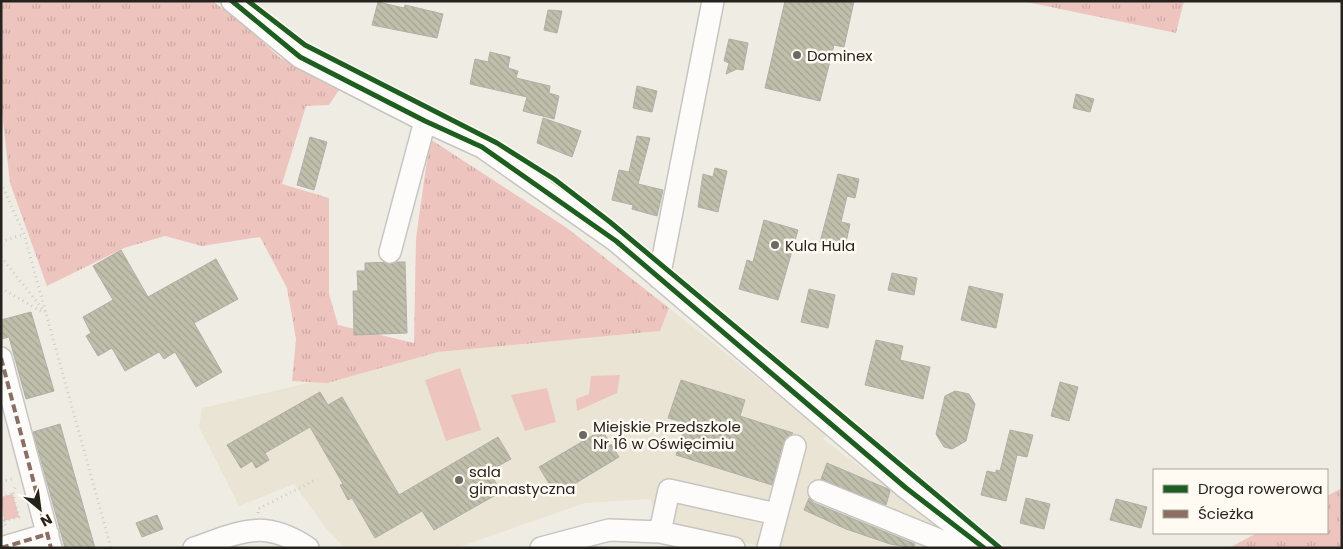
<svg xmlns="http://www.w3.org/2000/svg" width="1343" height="549" font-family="Poppins,sans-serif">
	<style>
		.built { fill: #eae4d4 }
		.grass { fill: url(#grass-tufts) }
		.park { fill: #eec4bf }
		.building { fill: url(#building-back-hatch); stroke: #b0afa9 }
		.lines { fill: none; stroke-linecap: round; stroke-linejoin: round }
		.minor-casing { stroke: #c7c5bf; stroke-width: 24 }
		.path { stroke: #ceccc9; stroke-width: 3; stroke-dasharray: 1 4; stroke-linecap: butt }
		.minor { stroke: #fdfcfb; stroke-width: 21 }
		.quiet { stroke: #8d6e63; stroke-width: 4; stroke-dasharray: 8 4; stroke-linecap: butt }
		.cycleway-casing { stroke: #fffbf2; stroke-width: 8 }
		.cycleway { stroke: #1b5e20; stroke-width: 5 }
		.poi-dot { fill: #6c6963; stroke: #fffbf2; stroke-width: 2 }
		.labels { text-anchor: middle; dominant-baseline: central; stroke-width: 5; stroke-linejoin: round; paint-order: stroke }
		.poi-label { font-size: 15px; fill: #25231e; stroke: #fffbf2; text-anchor: start }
	</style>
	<defs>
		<pattern id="grass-tufts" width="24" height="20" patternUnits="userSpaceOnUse" patternTransform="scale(1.25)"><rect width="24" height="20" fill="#eec4bf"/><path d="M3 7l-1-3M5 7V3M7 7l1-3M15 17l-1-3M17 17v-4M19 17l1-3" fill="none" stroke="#cca8a4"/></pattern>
		<pattern id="building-back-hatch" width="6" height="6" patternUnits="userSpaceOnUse" patternTransform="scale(1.25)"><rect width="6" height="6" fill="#bfbfab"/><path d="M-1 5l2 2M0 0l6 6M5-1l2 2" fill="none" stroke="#a4a493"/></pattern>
	</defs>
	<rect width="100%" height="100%" fill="#efece4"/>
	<!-- built -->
	<path class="built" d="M 669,308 L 827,434 L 823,439 L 934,522 L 920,548 L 767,548 L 655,520 L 651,499 L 585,503 L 456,548 L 345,548 L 325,527 L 294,484 L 239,506 L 199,427 L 202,408 L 438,352 L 660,331 Z"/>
	<!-- grass -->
	<path class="grass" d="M 1,1 L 212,1 L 240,21 L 279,57 L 339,90 L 329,105 L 306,106 L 282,184 L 329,198 L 329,294 L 338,325 L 414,343 L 416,238 L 430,139 L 567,228 L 669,308 L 660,331 L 438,352 L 327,383 L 292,381 L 296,339 L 287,288 L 260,237 L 202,246 L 165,236 L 124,248 L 47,286 L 10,183 L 1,103 Z
		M 1022,1 L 1184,1 L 1176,33 Z
		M 1342,488 L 1342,548 L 1229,548 L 1257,533 L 1327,533 L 1327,496 Z"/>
	<!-- park -->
	<path class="park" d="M 460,368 L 481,430 L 446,441 L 425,380 Z
		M 620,375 L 617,393 L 577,411 L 576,399 L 589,394 L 591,376 Z
		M 547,388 L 556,422 L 525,431 L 511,395 Z
		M 13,494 L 19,517 L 4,521 L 1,497 Z"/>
	<!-- building -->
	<path class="building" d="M 785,1 L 854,1 L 844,47 L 834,45 L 820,101 L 765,88 Z
		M 378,2 L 404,8 L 405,5 L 443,14 L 437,38 L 372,25 Z
		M 548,10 L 562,11 L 557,33 L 544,30 Z
		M 729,39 L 748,43 L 743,70 L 737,69 L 726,74 L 729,63 L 724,61 Z
		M 490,52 L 510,57 L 508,68 L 518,71 L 516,78 L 550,86 L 549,93 L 559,96 L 554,119 L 523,111 L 527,97 L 470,84 L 475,59 L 488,62 Z
		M 637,86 L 657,91 L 652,112 L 633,108 Z
		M 1076,94 L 1094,99 L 1090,112 L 1073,108 Z
		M 543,118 L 581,131 L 572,157 L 537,143 Z
		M 637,136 L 650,138 L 638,184 L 663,190 L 657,216 L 632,209 L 633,205 L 612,200 L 619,170 L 629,172 Z
		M 310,137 L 327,142 L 314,190 L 297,185 Z
		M 715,168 L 727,171 L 718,212 L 698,207 L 703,174 L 713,177 Z
		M 838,174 L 859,179 L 855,198 L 847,196 L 841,222 L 850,224 L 845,247 L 820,242 Z
		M 764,220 L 798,230 L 778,300 L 739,289 L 747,260 L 753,262 Z
		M 121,250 L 148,297 L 216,259 L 238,299 L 194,323 L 222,372 L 196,387 L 175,352 L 164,359 L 159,352 L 125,371 L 112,348 L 98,356 L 86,336 L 91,333 L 83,317 L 113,300 L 93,266 Z
		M 396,262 L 405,262 L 407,333 L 354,335 L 353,291 L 358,291 L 357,271 L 365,271 L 365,263 Z
		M 892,273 L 917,278 L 914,295 L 888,290 Z
		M 969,286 L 1003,294 L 996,328 L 961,320 Z
		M 809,289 L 835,295 L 828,328 L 801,322 Z
		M 31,312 L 54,391 L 26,399 L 9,337 L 1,339 L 1,320 Z
		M 876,340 L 903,346 L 900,360 L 930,367 L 923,399 L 865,385 Z
		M 681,380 L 745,400 L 740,416 L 793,433 L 783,443 L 772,485 L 676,455 L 686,423 L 668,418 Z
		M 1060,382 L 1078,387 L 1069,421 L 1051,416 Z
		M 955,391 L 969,394 L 975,404 L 966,441 L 952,449 L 944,447 L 936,434 L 945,396 Z
		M 320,392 L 328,405 L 342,397 L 399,495 L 498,437 L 511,459 L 489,471 L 501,492 L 434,530 L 422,511 L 375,538 L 352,498 L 348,500 L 340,485 L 343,484 L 310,427 L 265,453 L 269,460 L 256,468 L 252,461 L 241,468 L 227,445 Z
		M 60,424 L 95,548 L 65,548 L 50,493 L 33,432 Z
		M 602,430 L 619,457 L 556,495 L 539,467 Z
		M 1010,430 L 1033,435 L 1027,457 L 1017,455 L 1006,501 L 981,495 L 987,471 L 996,473 L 996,470 L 1000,471 Z
		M 827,463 L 888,489 L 890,491 L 886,505 L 821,479 Z
		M 809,498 L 814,503 L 915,544 L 913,548 L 890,544 L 846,529 L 804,510 Z
		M 1026,498 L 1050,504 L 1044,529 L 1020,523 Z
		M 1116,499 L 1147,507 L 1141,528 L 1110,520 Z
		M 157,515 L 163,529 L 142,537 L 136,523 Z"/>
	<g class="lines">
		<!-- minor casing -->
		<g class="minor-casing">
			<path id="minor" d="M 232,1 L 300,57 L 425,121 L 482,147 L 616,241 L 906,488 L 984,548
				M 390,252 L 425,121
				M 659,278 L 713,1
				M 1,358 L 51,548
				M 819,491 L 949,544 L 970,537
				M 660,532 L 669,490 L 776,514
				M 1,548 L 48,534
				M 194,548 C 241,532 263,518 308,548
				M 541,548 L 609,530 L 660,532 L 734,548
				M 768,548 L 795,446"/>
		</g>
		<!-- path -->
		<path class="path" d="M 1,64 L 8,1
			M 1,183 L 24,234 L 111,548
			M 1,242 L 24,234
			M 1,257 L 45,312
			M 1,288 L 44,313
			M 1,482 L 15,478
			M 1,497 L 13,494
			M 1,510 L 6,529
			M 258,513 L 258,509 L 317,479
			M 4,521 L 19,517 L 13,494 L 15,487"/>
		<!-- minor -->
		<use href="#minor" class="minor"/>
		<!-- quiet -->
		<path class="quiet" d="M 1,358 L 51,548
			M 1,548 L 48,534"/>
		<!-- cycleway casing -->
		<g class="cycleway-casing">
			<path id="cycleway" d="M 232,1 L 300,57 L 425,121 L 482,147 L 616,241 L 906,488 L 984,548
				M 248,1 L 305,45 L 497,143 L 554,179 L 610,222 L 1000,548"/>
		</g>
		<!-- cycleway -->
		<use href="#cycleway" class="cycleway"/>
	</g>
	<!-- markers -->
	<g class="poi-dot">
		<circle cx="797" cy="55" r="5"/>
		<circle cx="775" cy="245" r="5"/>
		<circle cx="583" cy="435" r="5"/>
		<circle cx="459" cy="480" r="5"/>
	</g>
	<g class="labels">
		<!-- poi labels -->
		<g class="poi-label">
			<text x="807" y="55">Dominex</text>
			<text x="785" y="245">Kula Hula</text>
			<text x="593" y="426">Miejskie Przedszkole<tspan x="593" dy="17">Nr 16 w Oświęcimiu</tspan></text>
			<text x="469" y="471">sala<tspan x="469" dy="17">gimnastyczna</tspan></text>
		</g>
	</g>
	<!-- border -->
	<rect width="1343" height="549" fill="none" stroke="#25231e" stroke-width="5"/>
	<!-- legend -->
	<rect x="1153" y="469" width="175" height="65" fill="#fffbf2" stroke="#a8a59d"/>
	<rect x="1163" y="485" width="25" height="8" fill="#1b5e20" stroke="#a8a59d"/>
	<text x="1198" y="494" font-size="15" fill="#25231e">Droga rowerowa</text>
	<rect x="1163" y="510" width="25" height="8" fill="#8d6e63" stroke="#a8a59d"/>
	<text x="1198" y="519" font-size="15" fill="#25231e">Ścieżka</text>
	<!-- north arrow -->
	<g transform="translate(40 509) rotate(151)" stroke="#fffbf2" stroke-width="4" paint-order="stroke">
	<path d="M0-4L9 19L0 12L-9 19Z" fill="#25231e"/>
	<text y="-8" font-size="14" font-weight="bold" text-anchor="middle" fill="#25231e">N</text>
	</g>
</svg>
